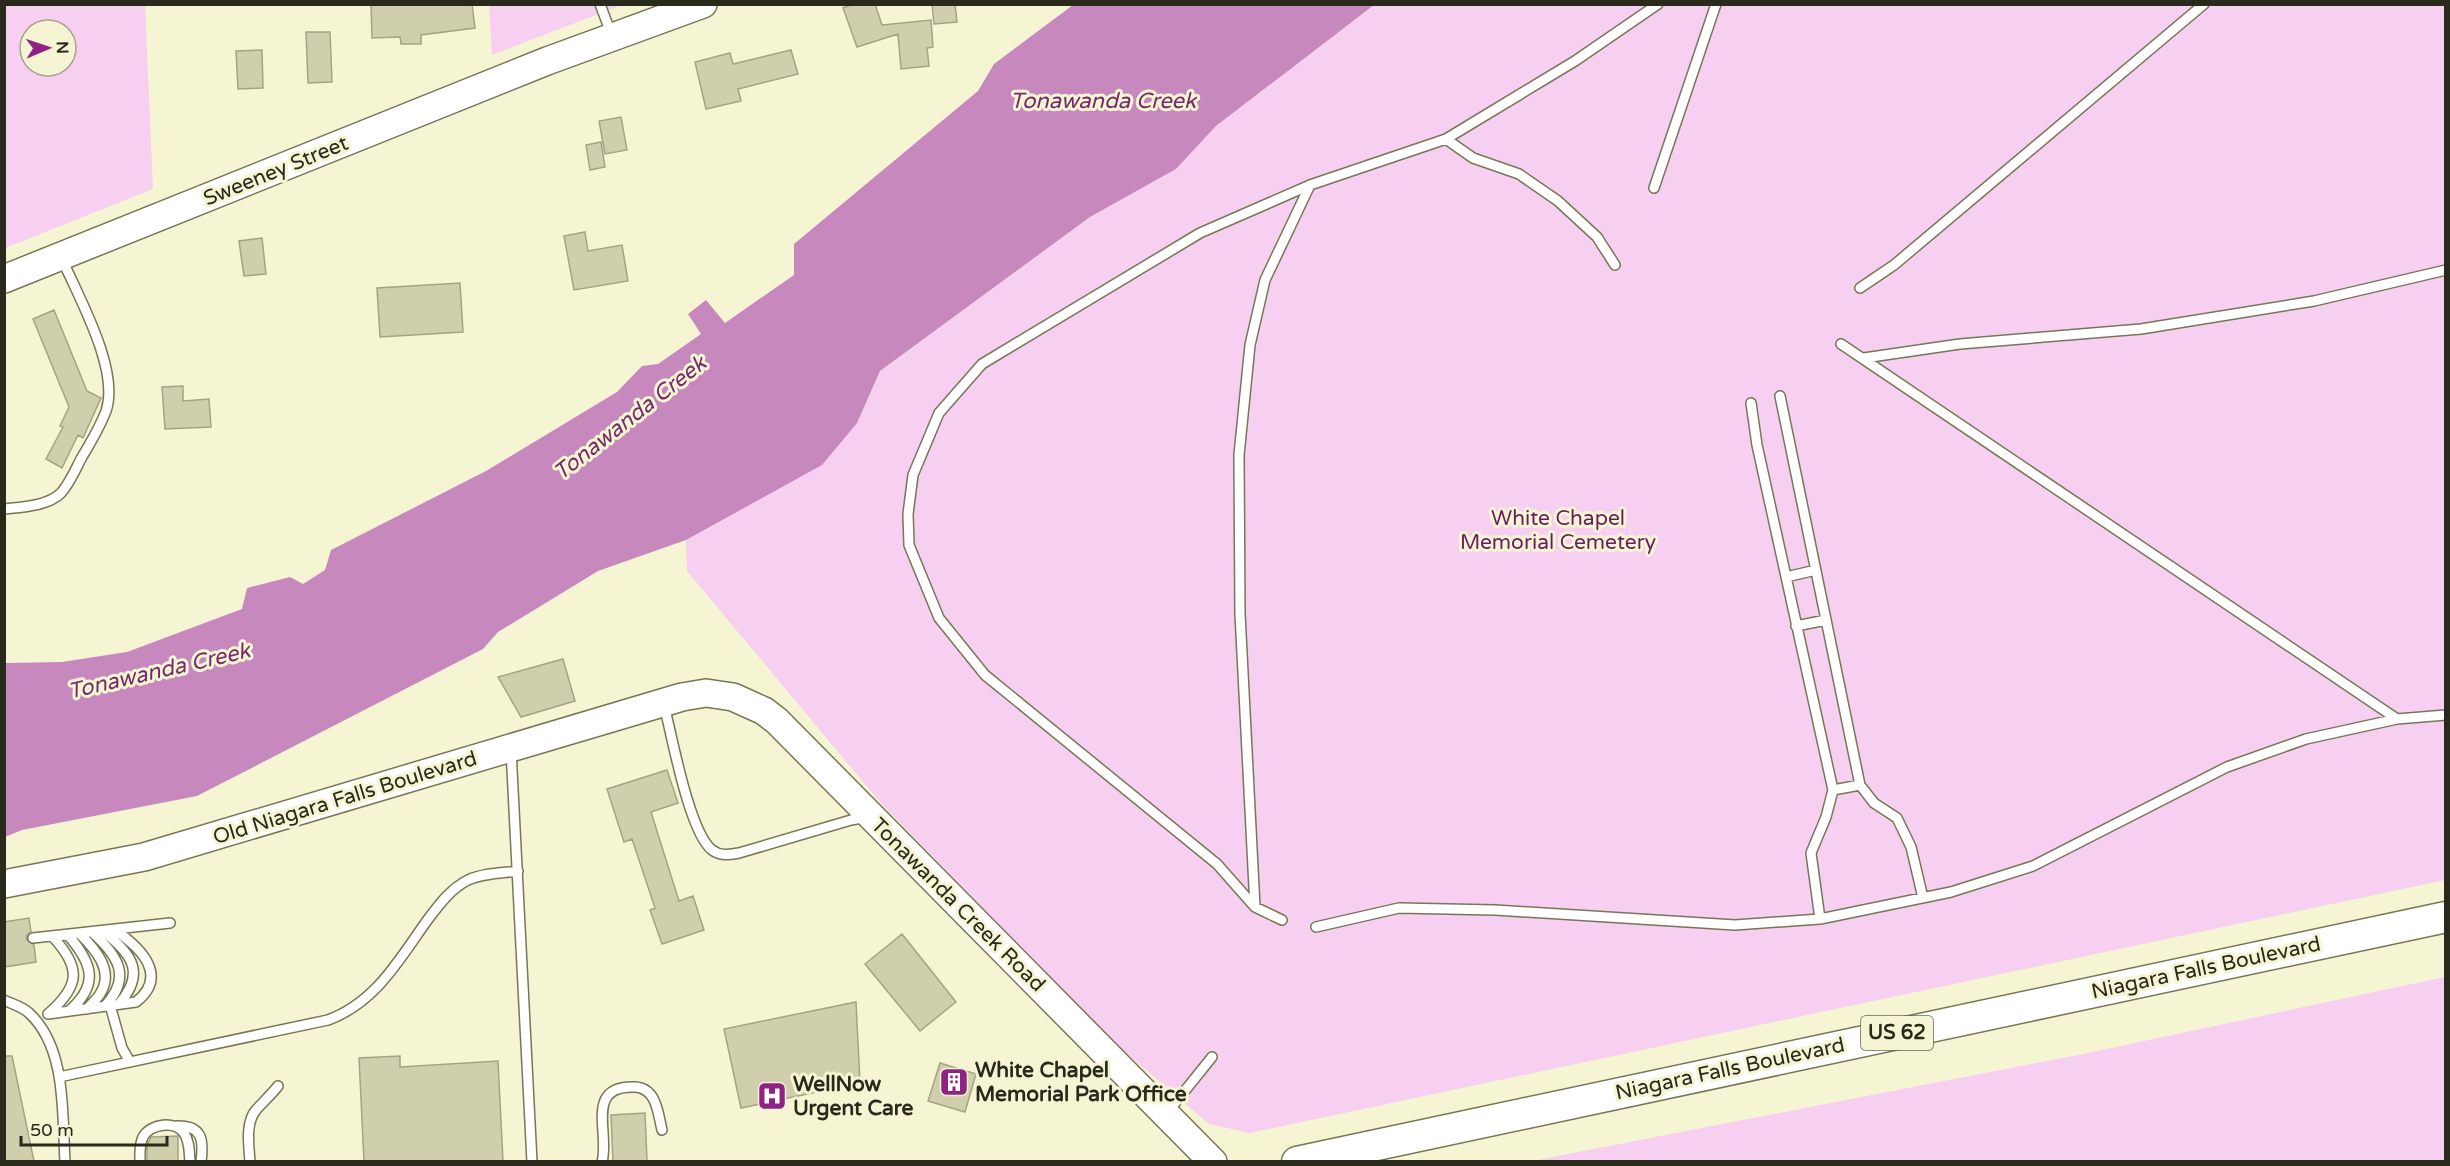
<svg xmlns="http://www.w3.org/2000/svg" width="2450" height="1166" font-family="'Varela Round',sans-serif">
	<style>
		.green { fill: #f7cff0; fill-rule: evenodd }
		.water { fill: #c789bd }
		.building { fill: #cfcead; stroke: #a4a383; stroke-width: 1.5 }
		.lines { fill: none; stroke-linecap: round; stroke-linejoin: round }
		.lane-casing { stroke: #777657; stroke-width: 12 }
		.secondary-casing { stroke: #777657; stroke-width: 30 }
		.primary-casing { stroke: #777657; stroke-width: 33 }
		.lane { stroke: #fff; stroke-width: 9 }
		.secondary { stroke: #fff; stroke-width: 27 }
		.primary { stroke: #fff; stroke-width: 30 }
		.labels { text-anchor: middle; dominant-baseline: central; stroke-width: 6; stroke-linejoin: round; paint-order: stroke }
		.shield { fill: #f6f5d3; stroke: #666653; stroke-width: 1.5 }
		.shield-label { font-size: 20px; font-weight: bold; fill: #29291c }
		.street-label { font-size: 21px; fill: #29291c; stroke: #f6f5d3 }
		.park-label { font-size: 21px; fill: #671e5f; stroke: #f6f5d3 }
		.poi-label { font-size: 21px; font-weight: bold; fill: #29291c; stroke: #f6f5d3; text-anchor: start }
		.water-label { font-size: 22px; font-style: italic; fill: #742a6b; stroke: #f6f5d3 }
	</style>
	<rect width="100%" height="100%" fill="#f6f5d3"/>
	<!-- green -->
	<path class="green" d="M 5,4 L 145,5 L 153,189 L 5,248 ZM 30,30 L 66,30 L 66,66 L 30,66 Z
		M 489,4 L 622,5 L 492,55 Z
		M 1374,5 L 2445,5 L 2445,880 L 1250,1133 L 1209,1124 L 1111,1040 L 879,801 L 687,571 L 686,540 L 734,512 L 857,423 L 880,371 L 1090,217 L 1176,169 L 1216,126 Z
		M 2445,977 L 2445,1161 L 1532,1161 L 2083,1054 Z"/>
	<!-- water -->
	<path class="water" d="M 1073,5 L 1374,5 L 1216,126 L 1176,169 L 1090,217 L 880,371 L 857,423 L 822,465 L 686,540 L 598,571 L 498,632 L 483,649 L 197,796 L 22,830 L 5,837 L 5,663 L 62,662 L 127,652 L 242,609 L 247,588 L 290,577 L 303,584 L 325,570 L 331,550 L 486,471 L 617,392 L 642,366 L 658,364 L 701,334 L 688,314 L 706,300 L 725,323 L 794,275 L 794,244 L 978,91 L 994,64 Z"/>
	<!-- building -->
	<path class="building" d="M 371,4 L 472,4 L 475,28 L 421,35 L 421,44 L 401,44 L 400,37 L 372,38 Z
		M 853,4 L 875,4 L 882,25 L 931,20 L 933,47 L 927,48 L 929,66 L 901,69 L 898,34 L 857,47 L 843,8 Z
		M 932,4 L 955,4 L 957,22 L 934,24 Z
		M 306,32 L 330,32 L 332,82 L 308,83 Z
		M 262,50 L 263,88 L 238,89 L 236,51 Z
		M 791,50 L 798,74 L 738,89 L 741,101 L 706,109 L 695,62 L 730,53 L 733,64 Z
		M 621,117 L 627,150 L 605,154 L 599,121 Z
		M 601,142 L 605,167 L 590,170 L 586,145 Z
		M 585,232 L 588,251 L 622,245 L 628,281 L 574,290 L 564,236 Z
		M 262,238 L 266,274 L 244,276 L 239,241 Z
		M 460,283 L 463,332 L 380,337 L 377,288 Z
		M 54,310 L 87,391 L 101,398 L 83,438 L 78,435 L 62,468 L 46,459 L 63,427 L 60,426 L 69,407 L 33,319 Z
		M 183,386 L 183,401 L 209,399 L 211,427 L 165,429 L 162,387 Z
		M 563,659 L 575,701 L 521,717 L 498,677 Z
		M 667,770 L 678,803 L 651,812 L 679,901 L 693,896 L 704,930 L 662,944 L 650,910 L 655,908 L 632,839 L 624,842 L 607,789 Z
		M 29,918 L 31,932 L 27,935 L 26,939 L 34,945 L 36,962 L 4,967 L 4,922 Z
		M 902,934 L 956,1002 L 920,1031 L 865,964 Z
		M 856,1002 L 860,1083 L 741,1108 L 724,1029 Z
		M 4,1056 L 12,1056 L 34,1161 L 4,1161 Z
		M 400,1056 L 400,1067 L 498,1061 L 503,1161 L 364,1161 L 359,1058 Z
		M 940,1063 L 976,1074 L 965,1112 L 928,1101 Z
		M 645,1113 L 647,1161 L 613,1161 L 611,1115 Z
		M 178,1136 L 178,1161 L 147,1161 L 147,1145 L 151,1137 Z"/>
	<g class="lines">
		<!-- lane casing -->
		<g class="lane-casing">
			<path id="lane" d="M 600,4 L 612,36
				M 1446,139 L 1473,158 L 1519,174 L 1558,201 L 1597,237 L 1615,265
				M 1654,188 L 1716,4
				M 1860,288 L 1894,265 L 2204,4
				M 1841,344 L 2397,719
				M 1864,358 L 1960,344 L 2141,329 L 2314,301 L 2446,270
				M 1780,396 L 1860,785 L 1874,803 L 1897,818 L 1911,847 L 1923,898
				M 1751,403 L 1757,445 L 1833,790 L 1826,817 L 1811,853 L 1820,919
				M 4,509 C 22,507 48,506 61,493 C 70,483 76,468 82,457 C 91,442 100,427 106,411 C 120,370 79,298 62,259
				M 1786,577 L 1816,570
				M 1796,626 L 1826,620
				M 664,705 C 672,736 689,832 712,850 C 720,856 729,855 739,853 L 851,820 L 867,817
				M 511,750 L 532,1162
				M 1833,790 L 1860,785
				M 1255,907 L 1240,614 L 1239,455 L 1250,345 L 1265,280 L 1310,185
				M 1282,920 L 1255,907 L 1217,864 L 985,675 L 939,618 L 909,545 L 908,514 L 913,475 L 939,413 L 982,364 L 1200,233 L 1310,185 L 1446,139 L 1575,61 L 1658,4
				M 1316,927 L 1399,908 L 1495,910 L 1735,925 L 1820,919 L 1951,892 L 2033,866 L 2227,767 L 2306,739 L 2397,719 L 2446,715
				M 104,932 C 132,954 146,973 119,1004
				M 93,933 C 118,956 132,977 105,1006
				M 80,934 C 95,949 115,971 100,994 C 97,999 91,1004 87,1009
				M 68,935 C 92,963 100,984 69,1011
				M 33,938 L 170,923
				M 4,1000 C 12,1004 23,1007 29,1013 C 67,1048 62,1114 65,1162
				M 110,1005 L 122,1048 L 130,1062
				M 48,1014 L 136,1002 C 169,976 141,948 116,931
				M 48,1014 C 80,986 82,968 52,936
				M 59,1077 L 328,1020 C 375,1003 399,960 426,922 C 438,906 450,889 468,880 C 483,873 502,873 518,871
				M 1167,1113 L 1212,1057
				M 176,1126 C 202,1125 204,1139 201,1162
				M 140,1162 C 140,1154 139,1145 143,1137 C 150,1124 175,1120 184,1133 C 190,1142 189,1152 190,1162
				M 250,1162 C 249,1146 245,1123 256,1110 C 263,1102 271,1095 278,1086
				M 602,1162 C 610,1133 584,1085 635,1087 C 657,1088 658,1114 662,1130"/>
		</g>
		<!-- secondary casing -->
		<g class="secondary-casing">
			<path id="secondary" d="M 4,279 L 547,61 L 703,4
				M 4,884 L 144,857 L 682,697 L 706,693 L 733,697 L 764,711 L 777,721 L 1213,1162"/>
		</g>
		<!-- primary casing -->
		<g class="primary-casing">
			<path id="primary" d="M 1297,1162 L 2446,917"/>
		</g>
		<!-- lane -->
		<use href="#lane" class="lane"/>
		<!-- secondary -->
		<use href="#secondary" class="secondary"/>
		<!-- primary -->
		<use href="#primary" class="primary"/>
	</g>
	<!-- icons -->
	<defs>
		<g id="building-square" transform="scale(1.5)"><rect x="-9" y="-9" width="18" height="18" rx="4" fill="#902285" stroke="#f6f5d3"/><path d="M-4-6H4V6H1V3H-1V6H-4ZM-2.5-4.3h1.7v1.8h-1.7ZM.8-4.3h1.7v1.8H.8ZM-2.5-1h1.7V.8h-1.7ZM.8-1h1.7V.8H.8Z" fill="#fff"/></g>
		<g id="hospital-square" transform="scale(1.5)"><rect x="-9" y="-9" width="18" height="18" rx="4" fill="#902285" stroke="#f6f5d3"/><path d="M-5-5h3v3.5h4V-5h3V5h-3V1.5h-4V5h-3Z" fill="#fff"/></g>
	</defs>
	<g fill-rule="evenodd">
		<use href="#building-square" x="954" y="1082"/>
		<use href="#hospital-square" x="772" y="1096"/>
	</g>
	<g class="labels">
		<!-- shield labels -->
		<rect class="shield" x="1861" y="1016" width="72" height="34" rx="4.5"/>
		<g class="shield-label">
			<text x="1897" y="1033">US 62</text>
		</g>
		<!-- street labels -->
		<g class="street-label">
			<text transform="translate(276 171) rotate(-22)">Sweeney Street</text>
			<text transform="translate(345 798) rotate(-17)">Old Niagara Falls Boulevard</text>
			<text transform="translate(958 905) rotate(45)">Tonawanda Creek Road</text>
			<text transform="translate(2206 968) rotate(-12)">Niagara Falls Boulevard</text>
			<text transform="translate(1730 1069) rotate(-12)">Niagara Falls Boulevard</text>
		</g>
		<!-- park labels -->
		<g class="park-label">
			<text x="1558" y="518">White Chapel<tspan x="1558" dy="24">Memorial Cemetery</tspan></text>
		</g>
		<!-- poi labels -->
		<g class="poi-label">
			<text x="975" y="1070">White Chapel<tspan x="975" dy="24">Memorial Park Office</tspan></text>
			<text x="793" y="1084">WellNow<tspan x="793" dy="24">Urgent Care</tspan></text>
		</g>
		<!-- water labels -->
		<g class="water-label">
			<text x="1103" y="101">Tonawanda Creek</text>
			<text transform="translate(630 418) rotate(-38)">Tonawanda Creek</text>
			<text transform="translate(159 671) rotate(-13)">Tonawanda Creek</text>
		</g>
	</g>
	<!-- border -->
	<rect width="2450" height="1166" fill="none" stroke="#29291c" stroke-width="12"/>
	<!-- north arrow -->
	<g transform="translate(48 48) rotate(88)"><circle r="28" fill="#f6f5d3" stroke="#a4a38a" stroke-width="1.5"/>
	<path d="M0-4.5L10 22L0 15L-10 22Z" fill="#902285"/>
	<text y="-9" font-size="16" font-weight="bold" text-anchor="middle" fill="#29291c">N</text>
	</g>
	<!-- scale -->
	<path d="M21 1136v9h146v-9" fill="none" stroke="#29291c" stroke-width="3"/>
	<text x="30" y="1136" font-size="18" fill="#29291c" stroke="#f6f5d3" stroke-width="4.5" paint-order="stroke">50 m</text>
</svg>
